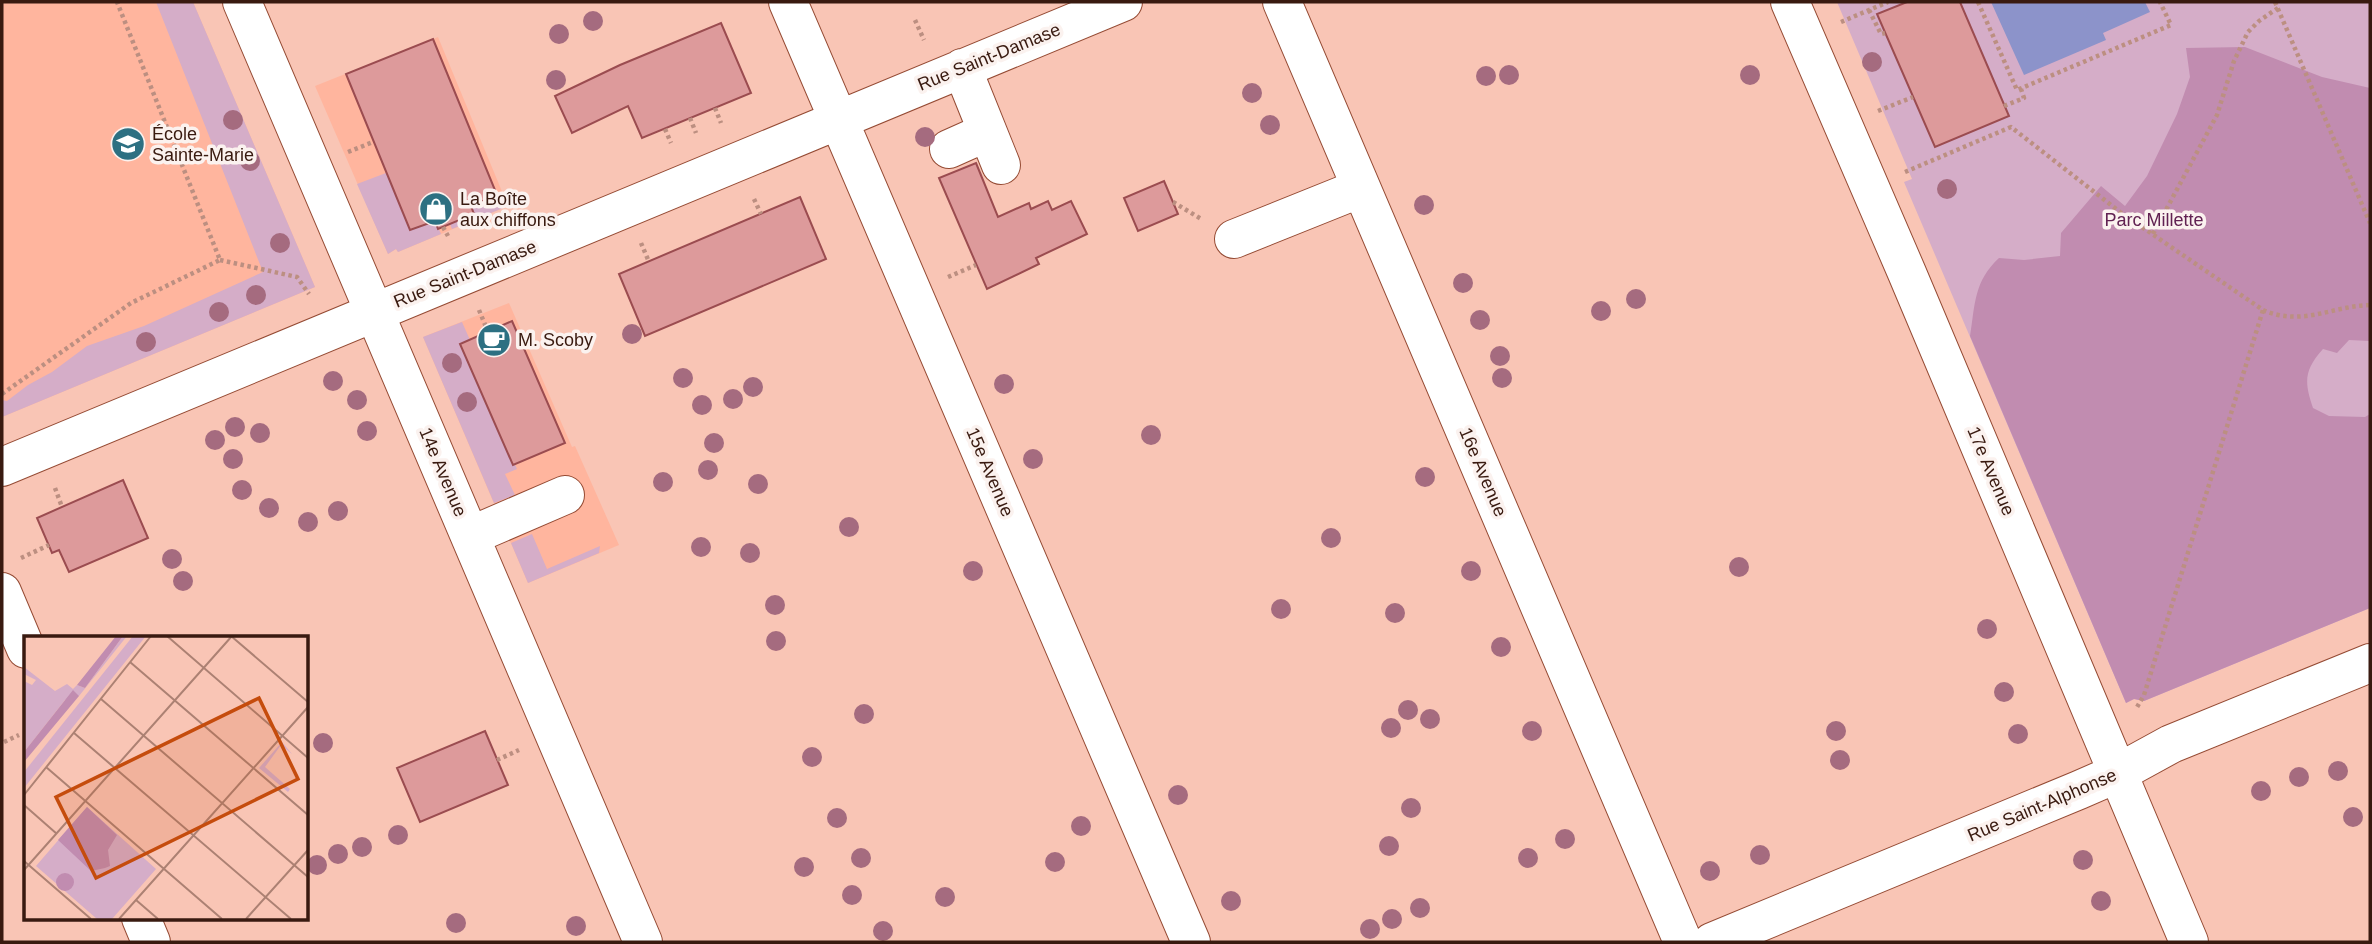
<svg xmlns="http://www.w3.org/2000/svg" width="2372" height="944" font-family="Arial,sans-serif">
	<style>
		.built { fill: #ffb59e }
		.green { fill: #d5adc8 }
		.forest { fill: #c18cb0 }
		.water { fill: #8c93ca }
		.building { fill: #dd9a9b; stroke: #9b4c50; stroke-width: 2 }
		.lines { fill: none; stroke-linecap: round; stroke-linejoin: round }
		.minor-casing { stroke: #954b34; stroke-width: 40 }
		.path { stroke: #bc8f81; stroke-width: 4.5; stroke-dasharray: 3.5 3.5; stroke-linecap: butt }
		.minor { stroke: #fff; stroke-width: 38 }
		.tree { fill: #a56b7f }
		.labels { text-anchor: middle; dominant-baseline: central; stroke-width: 7; stroke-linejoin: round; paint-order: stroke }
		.street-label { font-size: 18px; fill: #391a10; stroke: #fbf2ef }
		.poi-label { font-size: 18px; fill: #391a10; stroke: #fbf2ef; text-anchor: start }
		.park-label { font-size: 18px; fill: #612152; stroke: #fbf2ef }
		.inset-road { fill: none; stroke: #ac8173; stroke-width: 2 }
		.view { fill: #c54c0d; fill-opacity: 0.15; stroke: #c54c0d; stroke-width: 3.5 }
		.inset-edge { fill: none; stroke: #391a10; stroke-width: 3.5 }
	</style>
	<rect width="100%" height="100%" fill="#f9c5b5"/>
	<!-- built -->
	<path class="built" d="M 2,2 L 193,2 L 315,287 L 2,417 Z
		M 438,37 L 508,206 L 398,252 L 396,249 L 388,254 L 315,86 Z
		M 509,303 L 572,447 L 575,446 L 619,545 L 528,583 L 423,337 Z"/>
	<!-- green -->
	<path class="green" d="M 156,2 L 193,2 L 315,287 L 2,417 L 2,400 L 7,401 L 28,385 L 52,372 L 87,346 L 144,326 L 263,272 Z
		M 1837,2 L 2370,2 L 2370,608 L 2144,701 L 2134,699 L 2126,703 L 1904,182 L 1912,179 Z
		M 386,173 L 410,230 L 435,221 L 441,234 L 398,252 L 396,249 L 388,254 L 357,184 Z
		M 497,195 L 503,208 L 452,229 L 450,224 L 474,214 L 471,206 Z
		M 462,322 L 470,340 L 461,344 L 517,469 L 505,474 L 515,495 L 494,503 L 423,337 Z
		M 532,534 L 547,569 L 600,546 L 599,553 L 528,583 L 511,543 Z"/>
	<!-- forest -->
	<path class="forest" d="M 2245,47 L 2322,77 L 2370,88 L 2370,341 L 2349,340 L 2337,353 L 2323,349 C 2304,370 2304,382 2313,408 L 2329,416 L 2365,417 L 2370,414 L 2370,608 L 2144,701 L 2134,699 L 2126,703 L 1970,336 C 1975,304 1974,281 1999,258 L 2024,260 L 2060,256 L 2061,233 L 2101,186 L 2125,206 L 2147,176 L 2177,114 L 2190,77 L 2186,48 Z"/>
	<!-- water -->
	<path class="water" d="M 1991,2 L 2145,2 L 2150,12 L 2103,33 L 2106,40 L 2024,75 Z"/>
	<!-- building -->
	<path class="building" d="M 1907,2 L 1960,2 L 2009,116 L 1935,147 L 1877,14 Z
		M 721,23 L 751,93 L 642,138 L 628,106 L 572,133 L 555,96 L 620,65 Z
		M 433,39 L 497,195 L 471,206 L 474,214 L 438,229 L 435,221 L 410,230 L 346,74 Z
		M 976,163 L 998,217 L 1029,203 L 1031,209 L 1048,201 L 1052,210 L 1071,201 L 1087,234 L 1036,258 L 1039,264 L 987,289 L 939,178 Z
		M 1164,181 L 1178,214 L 1138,231 L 1124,198 Z
		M 800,197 L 826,259 L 645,336 L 619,274 Z
		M 512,321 L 565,443 L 513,465 L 460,344 Z
		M 123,480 L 148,538 L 69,572 L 59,550 L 52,553 L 37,518 Z
		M 485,731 L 508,785 L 420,822 L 397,768 Z"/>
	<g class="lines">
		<!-- minor casing -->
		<g class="minor-casing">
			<path id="minor" d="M 242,2 L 643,942
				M 788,2 L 1191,942
				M 1282,2 L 1683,942
				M 1790,2 L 1907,273 L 2189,942
				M 962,68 L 1001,165
				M 949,149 L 987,132
				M 1234,239 L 1361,188
				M 2,467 L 1123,2
				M 470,536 L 565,495
				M 2,592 L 26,649
				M 141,918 L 151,942
				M 1712,942 L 2079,790 L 2118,773 L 2171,744 L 2370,663"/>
		</g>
		<!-- path -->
		<path class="path" d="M 1978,2 L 2017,90 L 2171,25 L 2160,2
			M 2275,2 L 2370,223
			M 1869,10 L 1881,34 L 1885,33
			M 915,20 L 924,40
			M 1841,22 L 1888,2
			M 2004,106 L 2024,98 L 2021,89
			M 715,108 L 721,123
			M 1878,111 L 1913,97
			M 690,118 L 696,133
			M 665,129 L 671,143
			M 348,152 L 373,142
			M 1905,172 L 2011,127 L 2120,212 L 2263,310 L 2144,695 L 2136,709
			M 754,199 L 761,214
			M 1173,202 L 1203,220
			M 443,227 L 448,236
			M 2153,234 L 2217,115 L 2234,61 L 2248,32 L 2259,21 L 2278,8
			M 641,243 L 649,262
			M 220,260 L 297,277 L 309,294
			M 948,277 L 976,265
			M 479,310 L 488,332
			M 2263,310 C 2302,327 2332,306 2370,305
			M 2,394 L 131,303 L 220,260 L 117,2
			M 55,488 L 62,507
			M 21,558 L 49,545
			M 4,742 L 19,735
			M 497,760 L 519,750"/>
		<!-- minor -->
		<use href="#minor" class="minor"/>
	</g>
	<!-- trees -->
	<g class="tree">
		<circle cx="593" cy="21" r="10"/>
		<circle cx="559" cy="34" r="10"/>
		<circle cx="1872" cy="62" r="10"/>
		<circle cx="1509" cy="75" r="10"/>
		<circle cx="1750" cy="75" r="10"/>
		<circle cx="1486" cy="76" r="10"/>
		<circle cx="556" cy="80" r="10"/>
		<circle cx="1252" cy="93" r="10"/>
		<circle cx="233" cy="120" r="10"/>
		<circle cx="1270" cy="125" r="10"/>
		<circle cx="925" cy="137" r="10"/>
		<circle cx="250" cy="161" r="10"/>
		<circle cx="1947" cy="189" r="10"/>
		<circle cx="1424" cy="205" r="10"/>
		<circle cx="280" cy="243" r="10"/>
		<circle cx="1463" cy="283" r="10"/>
		<circle cx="256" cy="295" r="10"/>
		<circle cx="1636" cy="299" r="10"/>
		<circle cx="1601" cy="311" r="10"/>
		<circle cx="219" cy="312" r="10"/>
		<circle cx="1480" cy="320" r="10"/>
		<circle cx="632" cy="334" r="10"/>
		<circle cx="146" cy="342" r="10"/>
		<circle cx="1500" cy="356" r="10"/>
		<circle cx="452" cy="363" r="10"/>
		<circle cx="683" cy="378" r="10"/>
		<circle cx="1502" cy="378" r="10"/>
		<circle cx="333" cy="381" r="10"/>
		<circle cx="1004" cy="384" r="10"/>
		<circle cx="753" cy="387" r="10"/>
		<circle cx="733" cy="399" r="10"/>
		<circle cx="357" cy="400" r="10"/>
		<circle cx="467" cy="402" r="10"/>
		<circle cx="702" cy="405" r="10"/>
		<circle cx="235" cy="427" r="10"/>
		<circle cx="367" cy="431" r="10"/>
		<circle cx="260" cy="433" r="10"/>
		<circle cx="1151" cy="435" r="10"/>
		<circle cx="215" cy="440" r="10"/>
		<circle cx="714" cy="443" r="10"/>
		<circle cx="233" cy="459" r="10"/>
		<circle cx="1033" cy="459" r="10"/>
		<circle cx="708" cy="470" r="10"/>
		<circle cx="1425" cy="477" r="10"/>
		<circle cx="663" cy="482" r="10"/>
		<circle cx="758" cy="484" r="10"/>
		<circle cx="242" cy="490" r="10"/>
		<circle cx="269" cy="508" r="10"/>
		<circle cx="338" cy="511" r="10"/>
		<circle cx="308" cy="522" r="10"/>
		<circle cx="849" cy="527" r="10"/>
		<circle cx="1331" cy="538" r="10"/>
		<circle cx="701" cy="547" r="10"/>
		<circle cx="750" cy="553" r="10"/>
		<circle cx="172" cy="559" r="10"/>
		<circle cx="1739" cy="567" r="10"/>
		<circle cx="973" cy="571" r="10"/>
		<circle cx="1471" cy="571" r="10"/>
		<circle cx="183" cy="581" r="10"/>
		<circle cx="775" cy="605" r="10"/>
		<circle cx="1281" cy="609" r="10"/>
		<circle cx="1395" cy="613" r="10"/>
		<circle cx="1987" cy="629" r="10"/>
		<circle cx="776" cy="641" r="10"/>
		<circle cx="1501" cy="647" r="10"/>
		<circle cx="2004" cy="692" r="10"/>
		<circle cx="1408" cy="710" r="10"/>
		<circle cx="864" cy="714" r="10"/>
		<circle cx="1430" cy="719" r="10"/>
		<circle cx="1391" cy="728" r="10"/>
		<circle cx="1532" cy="731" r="10"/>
		<circle cx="1836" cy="731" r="10"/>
		<circle cx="2018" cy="734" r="10"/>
		<circle cx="323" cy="743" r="10"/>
		<circle cx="812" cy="757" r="10"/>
		<circle cx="1840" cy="760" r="10"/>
		<circle cx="2338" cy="771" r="10"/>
		<circle cx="2299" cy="777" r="10"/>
		<circle cx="2261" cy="791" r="10"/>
		<circle cx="1178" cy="795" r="10"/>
		<circle cx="1411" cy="808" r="10"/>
		<circle cx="2353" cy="817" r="10"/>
		<circle cx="837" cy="818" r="10"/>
		<circle cx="1081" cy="826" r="10"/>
		<circle cx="398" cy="835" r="10"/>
		<circle cx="1565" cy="839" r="10"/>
		<circle cx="1389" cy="846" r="10"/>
		<circle cx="362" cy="847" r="10"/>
		<circle cx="338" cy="854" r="10"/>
		<circle cx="1760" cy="855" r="10"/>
		<circle cx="861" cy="858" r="10"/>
		<circle cx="1528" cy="858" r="10"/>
		<circle cx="2083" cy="860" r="10"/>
		<circle cx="1055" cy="862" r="10"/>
		<circle cx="317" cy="865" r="10"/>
		<circle cx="804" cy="867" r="10"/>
		<circle cx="1710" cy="871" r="10"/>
		<circle cx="852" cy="895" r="10"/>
		<circle cx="945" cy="897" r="10"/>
		<circle cx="1231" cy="901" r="10"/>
		<circle cx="2101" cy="901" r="10"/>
		<circle cx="1420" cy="908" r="10"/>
		<circle cx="1392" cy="919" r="10"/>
		<circle cx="456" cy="923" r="10"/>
		<circle cx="576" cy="926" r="10"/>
		<circle cx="1370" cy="929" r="10"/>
		<circle cx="883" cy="931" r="10"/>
	</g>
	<!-- icons -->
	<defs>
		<g id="school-disc" transform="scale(1.75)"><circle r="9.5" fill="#2d7082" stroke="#fbf2ef"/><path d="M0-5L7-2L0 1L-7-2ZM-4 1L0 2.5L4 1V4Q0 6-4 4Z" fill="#fff"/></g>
		<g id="shop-disc" transform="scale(1.75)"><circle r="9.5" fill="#2d7082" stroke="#fbf2ef"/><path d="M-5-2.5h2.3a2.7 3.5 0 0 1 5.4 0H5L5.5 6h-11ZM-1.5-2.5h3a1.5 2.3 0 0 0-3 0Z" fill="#fff"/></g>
		<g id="cafe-disc" transform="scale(1.75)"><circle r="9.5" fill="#2d7082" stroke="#fbf2ef"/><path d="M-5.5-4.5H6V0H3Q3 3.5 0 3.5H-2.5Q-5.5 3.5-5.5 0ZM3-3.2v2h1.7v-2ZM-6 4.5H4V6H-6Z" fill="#fff"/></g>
	</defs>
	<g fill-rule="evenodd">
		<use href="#school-disc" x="128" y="144"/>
		<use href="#shop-disc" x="436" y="209"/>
		<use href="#cafe-disc" x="494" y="340"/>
	</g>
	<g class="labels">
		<!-- street labels -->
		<g class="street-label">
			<text transform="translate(989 57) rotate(-22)">Rue Saint-Damase</text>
			<text transform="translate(465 274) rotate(-22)">Rue Saint-Damase</text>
			<text transform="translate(1991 471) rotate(67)">17e Avenue</text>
			<text transform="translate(443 472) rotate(67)">14e Avenue</text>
			<text transform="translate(990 472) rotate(67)">15e Avenue</text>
			<text transform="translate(1483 472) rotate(67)">16e Avenue</text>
			<text transform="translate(2042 805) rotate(-23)">Rue Saint-Alphonse</text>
		</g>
		<!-- poi labels -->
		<g class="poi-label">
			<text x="152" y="134">École<tspan x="152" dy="21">Sainte-Marie</tspan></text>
			<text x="460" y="199">La Boîte<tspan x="460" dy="21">aux chiffons</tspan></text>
			<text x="518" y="340">M. Scoby</text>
		</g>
		<!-- park labels -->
		<g class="park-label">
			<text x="2154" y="220">Parc Millette</text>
		</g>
	</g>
	<!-- overview -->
	<g transform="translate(24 636)">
		<rect width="284" height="284" fill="#f9c5b5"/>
		<path d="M 99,0 L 103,0 L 55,60 L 41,64 L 0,116 L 0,45 L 8,49 L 12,44 L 0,38 L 0,31 L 31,55 L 43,48 L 49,53 L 53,49 L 61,52 ZM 109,0 L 122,0 L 0,152 L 0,136 ZM 258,106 L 268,118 L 257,109 L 241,131 L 266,153 L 264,156 L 235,132 ZM 63,171 L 132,233 L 88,283 L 73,283 L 12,230 Z" fill="#d5adc8"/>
		<path d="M 92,0 L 99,0 L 61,52 L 53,49 ZM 49,54 L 55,60 L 0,126 L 0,116 ZM 63,171 L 93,199 L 84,214 L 86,230 L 81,232 L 67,235 L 34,204 ZM32 246a9 9 0 1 1 18 0a9 9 0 1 1-18 0Z" fill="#c18cb0"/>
		<path class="inset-road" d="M 143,0 L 284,122M 207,0 L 284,66M 106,26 L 284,179M 77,63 L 284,241M 50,97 L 267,283M 22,131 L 198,283M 0,159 L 127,0M 0,169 L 33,198M 0,225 L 67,283M 0,234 L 208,0M 112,264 L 134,283M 95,283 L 284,71M 222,283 L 284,214"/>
		<path class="view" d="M 235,62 L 274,143 L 72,242 L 32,161 Z"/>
		<rect width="284" height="284" class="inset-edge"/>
	</g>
	<!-- border -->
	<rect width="2372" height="944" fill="none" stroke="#391a10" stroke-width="7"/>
</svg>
